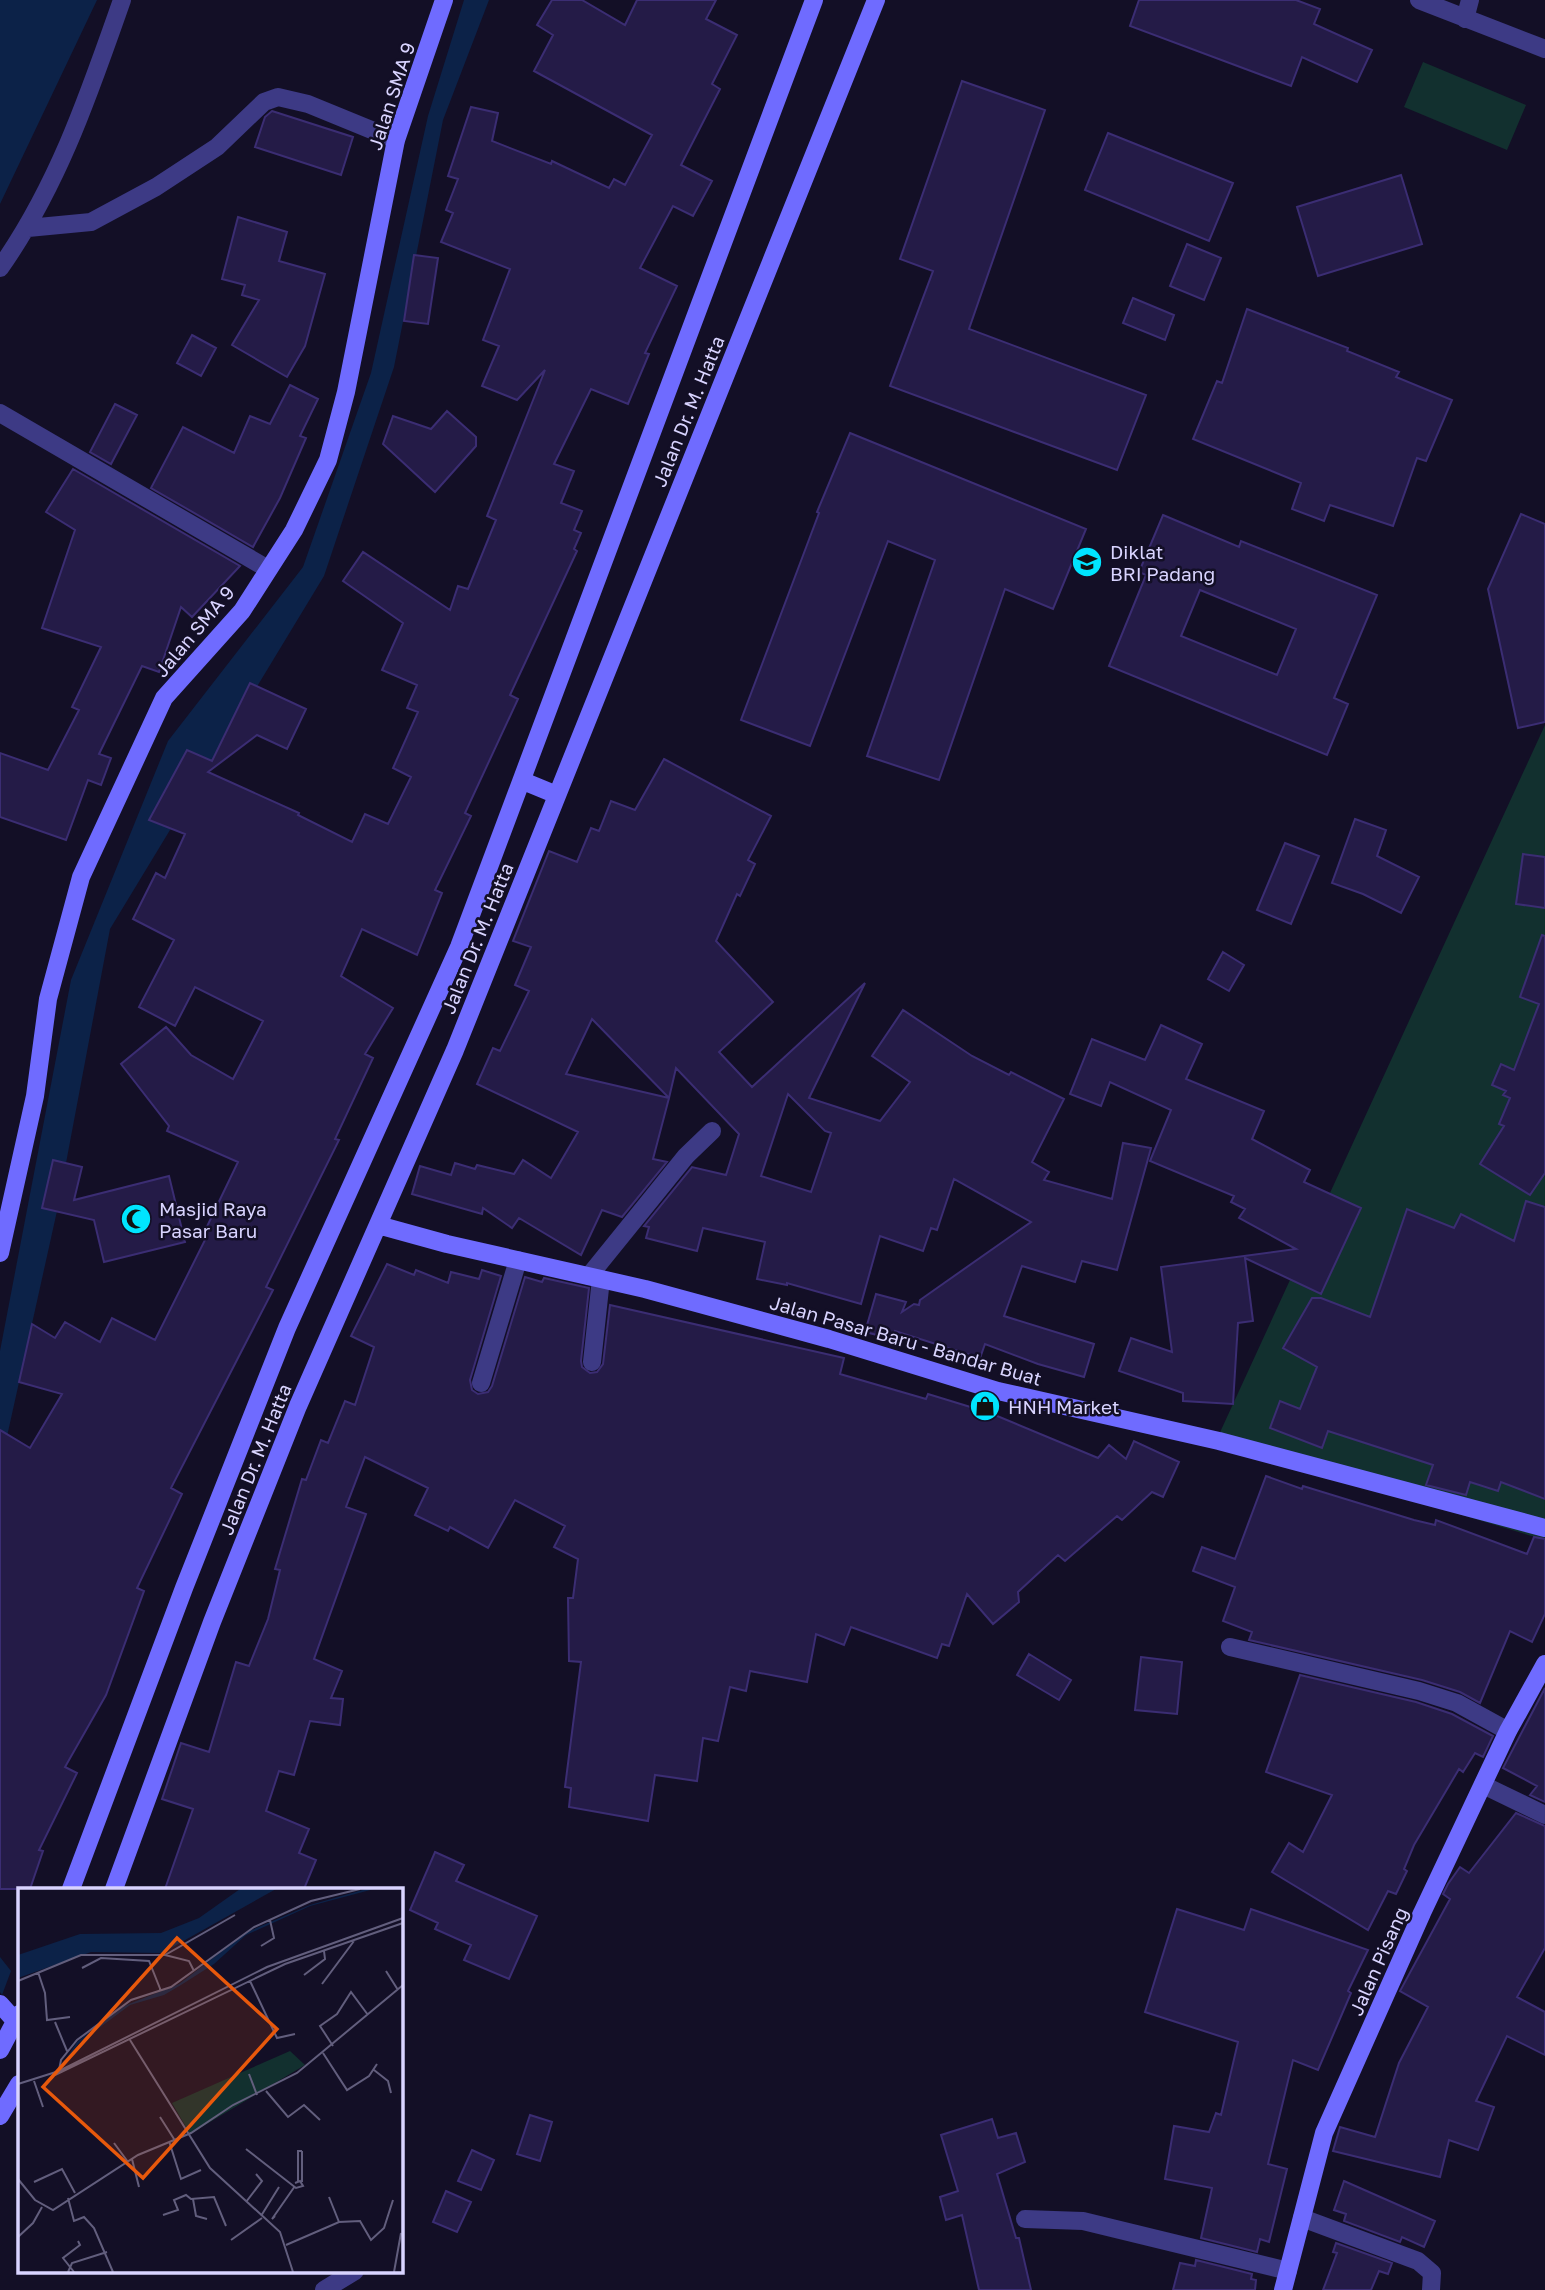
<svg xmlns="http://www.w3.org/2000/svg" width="1545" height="2290" font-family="'Golos Text',sans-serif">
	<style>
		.green { fill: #12302f }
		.water { fill: #0c2248 }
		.building { fill: #241b47; stroke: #3b2d73; stroke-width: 2; fill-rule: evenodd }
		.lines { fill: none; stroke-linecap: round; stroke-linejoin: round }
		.street { stroke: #3d3a85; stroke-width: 18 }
		.secondary { stroke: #6f6bff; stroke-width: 18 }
		.labels { text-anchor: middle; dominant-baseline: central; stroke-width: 5; stroke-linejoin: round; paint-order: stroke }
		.street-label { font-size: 19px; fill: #d9d4ff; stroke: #130f26 }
		.poi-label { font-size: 19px; fill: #d9d4ff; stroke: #130f26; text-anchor: start }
		.inset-road { fill: none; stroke: #625e7d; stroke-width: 2 }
		.view { fill: #e8590c; fill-opacity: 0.15; stroke: #e8590c; stroke-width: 3.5 }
		.inset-edge { fill: none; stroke: #d9d4ff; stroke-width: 3.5 }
	</style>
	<rect width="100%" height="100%" fill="#130f26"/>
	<!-- green -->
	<path class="green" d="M 1423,62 L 1526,105 L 1507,150 L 1404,107 Z
		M 1545,725 L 1545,1540 L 1216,1441 Z"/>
	<!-- water -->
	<path class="water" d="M 0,0 L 97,0 L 0,204 Z
		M 464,0 L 489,0 L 443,120 L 394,367 L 324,576 L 110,929 L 57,1211 L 0,1468 L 0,1351 L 71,980 L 168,741 L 303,567 L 371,373 L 428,116 Z
		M 0,1957 L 11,1971 L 2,1995 L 0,1992 Z"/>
	<!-- building -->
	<path class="building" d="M 552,0 L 582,0 L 625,25 L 637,0 L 716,0 L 706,19 L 737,35 L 712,84 L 720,89 L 681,165 L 712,181 L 693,216 L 673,206 L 640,268 L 677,286 L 645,353 L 649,354 L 628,404 L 591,389 L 554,464 L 574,471 L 561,503 L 582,511 L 574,530 L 581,533 L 574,549 L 577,551 L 510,695 L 518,699 L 465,813 L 471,816 L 435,890 L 442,893 L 417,955 L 362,929 L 341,976 L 393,1008 L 365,1054 L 373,1058 L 335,1139 L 339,1140 L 266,1287 L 273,1290 L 171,1488 L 182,1494 L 137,1588 L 144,1591 L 106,1695 L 65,1767 L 77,1773 L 39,1850 L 43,1851 L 30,1889 L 0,1889 L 0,1430 L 30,1448 L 62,1394 L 19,1382 L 32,1324 L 55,1338 L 65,1322 L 100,1342 L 112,1318 L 155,1340 L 207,1236 L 202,1237 L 238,1162 L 167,1131 L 169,1126 L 121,1064 L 166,1027 L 191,1055 L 233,1079 L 263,1021 L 195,987 L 175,1026 L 139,1007 L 174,940 L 133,919 L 156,873 L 165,878 L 185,834 L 149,820 L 187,750 L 212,761 L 250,683 L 306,709 L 287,749 L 257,735 L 208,772 L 299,813 L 298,815 L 352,842 L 365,814 L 388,824 L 411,777 L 393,768 L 418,712 L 407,708 L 417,685 L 382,670 L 403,623 L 343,581 L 363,552 L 450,610 L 458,586 L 468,589 L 496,520 L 487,516 L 545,370 L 517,400 L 482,386 L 499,346 L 483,340 L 510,269 L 441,242 L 453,213 L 446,210 L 458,179 L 448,176 L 471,107 L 498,113 L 492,141 L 551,164 L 552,161 L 609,188 L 614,179 L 625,185 L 652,135 L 534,71 L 553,35 L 537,25 Z
		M 1139,0 L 1296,0 L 1320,9 L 1314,24 L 1372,50 L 1357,82 L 1302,57 L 1291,86 L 1130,26 Z
		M 962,81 L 1045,110 L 969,329 L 1146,395 L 1117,470 L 890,386 L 933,271 L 900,259 Z
		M 272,111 L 353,137 L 341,175 L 255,147 L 265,117 Z
		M 1108,133 L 1233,183 L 1209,241 L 1085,190 Z
		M 1401,175 L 1422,244 L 1318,276 L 1297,207 Z
		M 238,217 L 287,232 L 279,261 L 325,274 L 305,346 L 287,377 L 232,345 L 259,300 L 242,295 L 245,285 L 222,279 Z
		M 1187,244 L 1221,258 L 1204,300 L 1170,286 Z
		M 414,255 L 438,258 L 428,324 L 404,321 Z
		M 1133,298 L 1174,315 L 1165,340 L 1123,323 Z
		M 1247,309 L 1348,348 L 1347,351 L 1399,372 L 1396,377 L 1452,400 L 1426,461 L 1417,458 L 1393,526 L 1330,505 L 1324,521 L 1292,509 L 1301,483 L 1193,439 L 1217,381 L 1222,383 Z
		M 192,335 L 216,348 L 201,376 L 177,363 Z
		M 290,385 L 318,399 L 300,436 L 306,438 L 280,498 L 253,547 L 151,488 L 183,427 L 234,453 L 250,416 L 270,424 Z
		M 115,404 L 137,415 L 111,464 L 90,452 Z
		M 447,411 L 476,437 L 476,446 L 435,492 L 383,444 L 393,416 L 431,429 Z
		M 850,433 L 1086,529 L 1053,609 L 1005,589 L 939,780 L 867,756 L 935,560 L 888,541 L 810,746 L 741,720 L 819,513 L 817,512 Z
		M 73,469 L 240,566 L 192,617 L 181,607 L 159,672 L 142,666 L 99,754 L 111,758 L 101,785 L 88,780 L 66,840 L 0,817 L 0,753 L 48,770 L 79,710 L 72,707 L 101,647 L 42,628 L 75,530 L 46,512 Z
		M 1521,514 L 1545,524 L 1545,722 L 1518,728 L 1488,589 Z
		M 1163,515 L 1239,547 L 1241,541 L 1377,595 L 1334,698 L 1348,704 L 1327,755 L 1109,666 L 1146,575 L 1139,572 ZM 1200,590 L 1296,629 L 1277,675 L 1181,636 Z
		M 664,759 L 771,816 L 748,860 L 755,864 L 740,896 L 737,894 L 716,941 L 773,1002 L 719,1052 L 752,1087 L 865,983 L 809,1098 L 880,1121 L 910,1082 L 872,1056 L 903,1010 L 972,1056 L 1009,1075 L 1011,1072 L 1064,1099 L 1032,1162 L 1049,1172 L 1044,1180 L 1112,1199 L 1123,1143 L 1151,1148 L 1117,1270 L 1082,1261 L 1075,1282 L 1022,1266 L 1004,1316 L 1094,1344 L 1084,1377 L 1038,1364 L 985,1344 L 980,1358 L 895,1331 L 893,1339 L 865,1332 L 876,1294 L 906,1302 L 902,1312 L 914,1304 L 919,1305 L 920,1300 L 1031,1222 L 954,1179 L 937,1230 L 931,1228 L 923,1251 L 880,1236 L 861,1304 L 787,1283 L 787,1285 L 757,1279 L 765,1242 L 703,1228 L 697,1251 L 646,1238 L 649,1227 L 644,1226 L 692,1167 L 726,1175 L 739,1134 L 676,1068 L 669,1098 L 592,1019 L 566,1074 L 669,1098 L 653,1159 L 667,1162 L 622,1217 L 602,1210 L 581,1255 L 519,1218 L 512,1228 L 483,1208 L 482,1214 L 412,1194 L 420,1166 L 451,1175 L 455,1163 L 475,1169 L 477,1165 L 514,1174 L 523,1160 L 551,1178 L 578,1132 L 477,1084 L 493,1048 L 500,1051 L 529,991 L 515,985 L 531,947 L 513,941 L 549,851 L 577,862 L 591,828 L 599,831 L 611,801 L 635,810 ZM 788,1094 L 825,1131 L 831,1133 L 811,1192 L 761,1176 Z
		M 1355,819 L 1386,830 L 1377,856 L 1419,877 L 1401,913 L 1363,894 L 1332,883 Z
		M 1285,843 L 1319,856 L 1291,924 L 1257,910 Z
		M 1523,854 L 1545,857 L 1545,908 L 1516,904 Z
		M 1542,935 L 1545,936 L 1545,1173 L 1530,1195 L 1480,1164 L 1504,1126 L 1499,1124 L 1510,1098 L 1503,1095 L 1506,1091 L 1492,1085 L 1501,1064 L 1514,1070 L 1539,1004 L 1520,997 Z
		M 1223,952 L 1244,965 L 1229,991 L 1208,979 Z
		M 1161,1025 L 1202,1044 L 1186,1079 L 1264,1111 L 1252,1139 L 1310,1170 L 1304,1182 L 1361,1208 L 1321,1294 L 1245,1258 L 1253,1321 L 1238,1323 L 1233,1404 L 1183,1401 L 1183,1393 L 1119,1371 L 1131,1338 L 1172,1352 L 1161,1267 L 1296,1249 L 1239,1218 L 1245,1209 L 1231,1202 L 1234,1196 L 1150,1161 L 1171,1110 L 1110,1082 L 1101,1106 L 1070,1094 L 1092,1039 L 1145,1060 Z
		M 53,1160 L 82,1167 L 74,1200 L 169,1176 L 185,1242 L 104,1262 L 94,1220 L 42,1208 Z
		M 1526,1201 L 1545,1207 L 1545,1499 L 1501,1482 L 1498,1491 L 1470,1482 L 1466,1495 L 1426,1485 L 1433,1465 L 1328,1431 L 1322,1448 L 1270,1428 L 1280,1401 L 1300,1409 L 1317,1367 L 1283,1348 L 1312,1298 L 1321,1298 L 1370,1317 L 1407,1209 L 1454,1228 L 1461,1214 L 1514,1241 Z
		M 387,1264 L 414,1275 L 416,1270 L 448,1283 L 451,1272 L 479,1279 L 482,1270 L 501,1276 L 470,1380 L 472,1390 L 478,1394 L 488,1392 L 492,1386 L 525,1277 L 542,1282 L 544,1278 L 589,1288 L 581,1361 L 582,1367 L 590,1373 L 597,1372 L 603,1364 L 610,1305 L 844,1358 L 840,1374 L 926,1399 L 928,1394 L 990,1413 L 1098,1458 L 1109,1445 L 1126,1459 L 1134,1441 L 1179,1462 L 1163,1497 L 1152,1492 L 1122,1520 L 1117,1516 L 1065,1561 L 1058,1555 L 1018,1592 L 1019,1602 L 993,1624 L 967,1594 L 949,1646 L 942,1644 L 937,1658 L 851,1627 L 844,1645 L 816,1634 L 807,1682 L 750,1671 L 746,1691 L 730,1687 L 718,1741 L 703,1738 L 697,1781 L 655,1775 L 648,1821 L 569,1807 L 571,1788 L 565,1787 L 581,1662 L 569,1661 L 568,1598 L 573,1598 L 578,1559 L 554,1547 L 565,1526 L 515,1500 L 488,1548 L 450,1527 L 448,1531 L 415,1515 L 428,1488 L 365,1457 L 346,1507 L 366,1514 L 314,1659 L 342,1671 L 331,1698 L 343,1699 L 340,1725 L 310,1721 L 294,1775 L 279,1771 L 266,1811 L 309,1829 L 299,1853 L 316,1860 L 304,1889 L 165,1889 L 193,1809 L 162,1799 L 181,1743 L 209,1752 L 236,1662 L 249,1666 L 268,1619 L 280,1570 L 275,1569 L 302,1479 L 306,1480 L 321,1440 L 328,1443 L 345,1401 L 355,1405 L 374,1347 L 351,1336 Z
		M 1266,1476 L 1302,1489 L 1303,1486 L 1414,1520 L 1435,1525 L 1436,1520 L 1527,1554 L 1534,1537 L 1545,1539 L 1545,1614 L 1532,1642 L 1510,1631 L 1480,1703 L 1460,1692 L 1422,1680 L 1249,1640 L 1252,1632 L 1223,1621 L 1235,1587 L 1193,1571 L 1202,1547 L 1235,1559 Z
		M 1029,1654 L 1071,1680 L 1059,1700 L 1017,1675 Z
		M 1141,1657 L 1182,1662 L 1177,1714 L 1135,1710 Z
		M 1300,1675 L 1416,1702 L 1452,1714 L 1493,1736 L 1483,1757 L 1475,1753 L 1463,1772 L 1459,1769 L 1414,1845 L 1404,1869 L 1407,1871 L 1396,1894 L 1388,1891 L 1368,1930 L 1272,1872 L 1289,1843 L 1303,1852 L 1332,1795 L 1266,1772 Z
		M 1545,1688 L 1545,1802 L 1530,1795 L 1537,1786 L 1503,1768 Z
		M 1516,1813 L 1545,1826 L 1545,1948 L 1517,1997 L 1545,2012 L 1545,2055 L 1507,2036 L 1476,2101 L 1494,2107 L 1478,2150 L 1449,2140 L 1440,2177 L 1333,2151 L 1340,2127 L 1375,2137 L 1399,2063 L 1428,2007 L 1400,1991 L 1450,1899 L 1443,1894 L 1448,1884 L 1460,1867 L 1469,1873 Z
		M 435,1852 L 464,1865 L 456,1881 L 537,1916 L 509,1979 L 464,1960 L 471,1945 L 435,1929 L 438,1923 L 410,1910 Z
		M 1177,1909 L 1244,1930 L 1251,1909 L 1368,1950 L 1348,1991 L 1351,1993 L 1318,2070 L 1293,2060 L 1268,2164 L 1287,2169 L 1269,2242 L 1260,2239 L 1257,2252 L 1201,2238 L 1212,2188 L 1165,2179 L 1174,2126 L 1209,2132 L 1216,2113 L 1221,2115 L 1238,2042 L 1145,2012 Z
		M 530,2115 L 552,2122 L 540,2161 L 517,2154 Z
		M 992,2119 L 998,2138 L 1016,2133 L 1025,2162 L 997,2174 L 1016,2238 L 1019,2238 L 1031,2290 L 979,2290 L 962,2215 L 946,2220 L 940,2197 L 958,2191 L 941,2135 Z
		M 472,2150 L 494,2160 L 481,2190 L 458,2181 Z
		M 1344,2181 L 1435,2221 L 1424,2247 L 1402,2237 L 1400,2242 L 1344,2221 L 1346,2214 L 1334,2210 Z
		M 446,2191 L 471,2202 L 457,2232 L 433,2222 Z
		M 1336,2243 L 1392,2263 L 1388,2274 L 1379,2271 L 1371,2290 L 1323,2290 L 1337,2253 L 1333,2252 Z
		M 1196,2260 L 1252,2274 L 1251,2279 L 1256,2280 L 1255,2290 L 1173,2290 L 1180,2263 L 1195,2266 Z"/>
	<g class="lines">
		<!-- street -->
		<path class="street" d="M 1419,0 L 1545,49
			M 1465,19 L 1470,0
			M 28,228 L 91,222 L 156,187 L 217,147 L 264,102 L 278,97 L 308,104 L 396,140
			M 0,268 C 58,186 89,94 122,0
			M 0,413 L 268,569
			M 589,1276 L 686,1156 L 712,1131
			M 592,1362 L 601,1279
			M 481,1383 L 518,1260
			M 1230,1647 L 1419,1691 L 1457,1703 L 1508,1731
			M 1483,1785 L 1545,1815
			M 1302,2218 L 1418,2261 L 1432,2273 L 1431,2290
			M 1025,2219 L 1083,2221 L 1288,2271
			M 324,2290 L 355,2271"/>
		<!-- secondary -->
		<path class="secondary" d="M 523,781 L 557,795
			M 378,1225 L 447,1244 L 645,1289 L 829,1339 L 998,1391 L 1219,1441 L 1545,1528
			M 0,1253 L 35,1096 L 48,999 L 81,877 L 164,698 L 242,611 L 294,530 L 328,460 L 346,392 L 396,140 L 444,0
			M 71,1889 L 184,1588 L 287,1328 L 459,947 L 814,0
			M 114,1889 L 212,1622 L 298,1406 L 455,1050 L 876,0
			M 0,2004 L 16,2022
			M 0,2050 L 19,2014
			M 0,2116 L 19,2084
			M 1283,2290 L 1324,2133 L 1422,1913 L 1508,1731 L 1545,1664"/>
	</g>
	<!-- icons -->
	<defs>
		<g id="school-disc" transform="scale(1.575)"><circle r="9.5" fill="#00e5ff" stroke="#130f26"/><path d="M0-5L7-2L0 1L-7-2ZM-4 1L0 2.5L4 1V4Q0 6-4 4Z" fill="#111"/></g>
		<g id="mosque-disc" transform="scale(1.575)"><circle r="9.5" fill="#00e5ff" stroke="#130f26"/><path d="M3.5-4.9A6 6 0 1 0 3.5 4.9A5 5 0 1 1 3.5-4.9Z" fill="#111"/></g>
		<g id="shop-disc" transform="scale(1.575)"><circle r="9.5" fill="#00e5ff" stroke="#130f26"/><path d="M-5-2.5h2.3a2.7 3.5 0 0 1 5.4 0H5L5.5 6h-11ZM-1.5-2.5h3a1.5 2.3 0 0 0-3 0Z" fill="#111"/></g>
	</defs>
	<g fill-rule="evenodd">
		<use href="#school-disc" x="1087" y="562"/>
		<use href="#mosque-disc" x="136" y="1219"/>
		<use href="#shop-disc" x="985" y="1406"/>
	</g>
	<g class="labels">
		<!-- street labels -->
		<g class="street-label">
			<text transform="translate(391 96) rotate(-72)">Jalan SMA 9</text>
			<text transform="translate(688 411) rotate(-68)">Jalan Dr. M. Hatta</text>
			<text transform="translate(194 631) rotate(-50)">Jalan SMA 9</text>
			<text transform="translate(477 938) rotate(-68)">Jalan Dr. M. Hatta</text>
			<text transform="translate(906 1340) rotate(16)">Jalan Pasar Baru - Bandar Buat</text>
			<text transform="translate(255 1459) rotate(-68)">Jalan Dr. M. Hatta</text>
			<text transform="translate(1378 1961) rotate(-66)">Jalan Pisang</text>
		</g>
		<!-- poi labels -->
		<g class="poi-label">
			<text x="1110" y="551">Diklat<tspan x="1110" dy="22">BRI Padang</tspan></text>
			<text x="159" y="1208">Masjid Raya<tspan x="159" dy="22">Pasar Baru</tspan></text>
			<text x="1008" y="1406">HNH Market</text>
		</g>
	</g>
	<!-- overview -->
	<g transform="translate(18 1888)">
		<rect width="385" height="385" fill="#130f26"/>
		<path d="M 272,163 L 287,177 L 172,246 L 154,215 Z" fill="#12302f"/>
		<path d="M 222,1 L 258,1 L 144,65 L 73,64 L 0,90 L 0,67 L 62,46 L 143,45 L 181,30 ZM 348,1 L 356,1 L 292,18 L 228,47 L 196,76 L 163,97 L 146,107 L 112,117 L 61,155 L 42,180 L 59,154 L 106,118 L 161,96 L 229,44 L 292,17 Z" fill="#0c2248"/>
		<path class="inset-road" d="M 243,58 L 256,50 L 252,32M 147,67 L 171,73 L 176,83M 64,80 L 83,70 L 131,73 L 143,103M 368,83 L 380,102M 20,84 L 27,105 L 29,132 L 52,129M 286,87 L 307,71 L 306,63M 0,93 L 63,67 L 147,67 L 217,27M 232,93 L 259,150 L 277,146M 304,96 L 336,53M 37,134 L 49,163M 112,152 L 192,280 L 262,344 L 275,384M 315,158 L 302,138 L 319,126 L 333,104 L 350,127M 305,165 L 329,202 L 351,188 L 359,176M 41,182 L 43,172 L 59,152 L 113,112 L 153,99 L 236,39 L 293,13 L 342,1M 356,182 L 370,193 L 373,205M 231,186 L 239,207M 37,187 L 267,76 L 385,35M 16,193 L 25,219M 0,196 L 41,183 L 249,79 L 385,30M 248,203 L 270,229 L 286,217 L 302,232M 142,229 L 156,251M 151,253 L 163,291 L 183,282M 96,255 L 110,274M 228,261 L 278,300 L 285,298 L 282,293 L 277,295M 284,263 L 284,294M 114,271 L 121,299M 0,291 L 17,312 L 35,322 L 120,267 L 173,245 L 215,217 L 279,185 L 385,97M 280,293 L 280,263 L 284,263M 16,294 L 44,281 L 57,305M 311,309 L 321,334M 50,310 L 56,333 L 66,329 L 76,340 L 95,384M 175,311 L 178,328 L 189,331M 228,314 L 244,293 L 238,286M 145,327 L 160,322 L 156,312 L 168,307 L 173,311 L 196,309 L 208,338M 243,328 L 261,299M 257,328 L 254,331 L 277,298M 0,349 L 15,335 L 24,319M 213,352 L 244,330M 268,357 L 321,334 L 342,333 L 353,352 L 366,340 L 375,312M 50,384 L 54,375 L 89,364M 56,384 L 45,370 L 62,357 L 60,353M 376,384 L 383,345"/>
		<path class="view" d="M 159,50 L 259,141 L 125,290 L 25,199 Z"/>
		<rect width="385" height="385" class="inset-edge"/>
	</g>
</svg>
